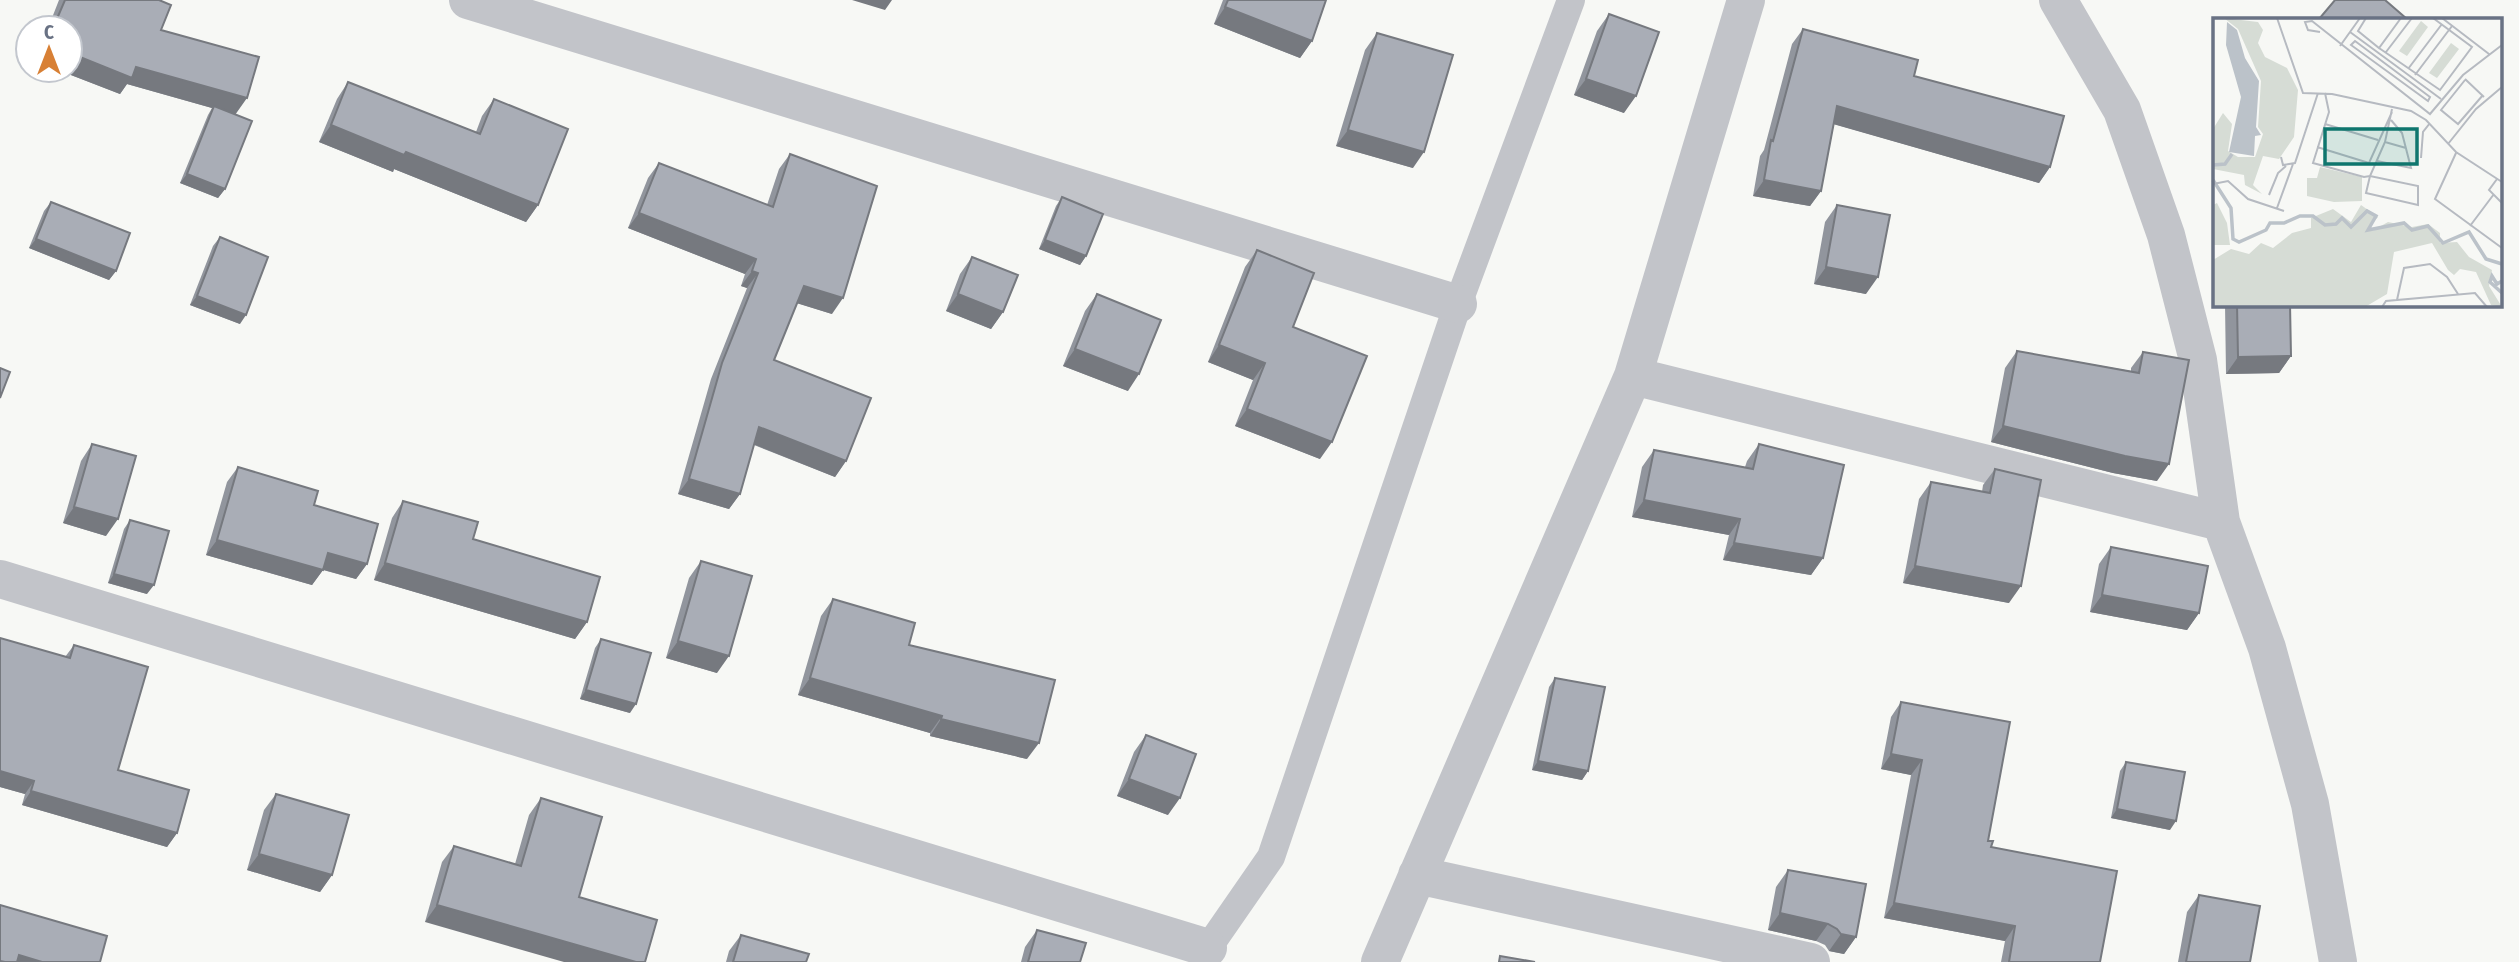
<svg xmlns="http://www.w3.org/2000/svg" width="2519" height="962" font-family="'Fira Sans Condensed',sans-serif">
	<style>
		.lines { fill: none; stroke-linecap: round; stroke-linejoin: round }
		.service { stroke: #c2c4c9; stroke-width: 28 }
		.minor { stroke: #c2c4c9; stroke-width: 38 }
		.wall { fill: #91959d }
		.shaded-wall { fill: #76797f }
		.building { fill: #a9adb6; stroke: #76797f; stroke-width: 2 }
		.inset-river { fill: none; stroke: #bbc2c9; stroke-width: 3.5 }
		.inset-road { fill: none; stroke: #b6bac1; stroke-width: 2 }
		.view { fill: #0f766e; fill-opacity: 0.15; stroke: #0f766e; stroke-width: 3.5 }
		.inset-edge { fill: none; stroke: #697284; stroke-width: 3.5 }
	</style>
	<rect width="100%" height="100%" fill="#f7f8f5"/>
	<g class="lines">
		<!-- service -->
		<path class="service" d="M 1208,948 L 1271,857 L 1458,304 L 1571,0"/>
		<!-- minor -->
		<path class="minor" d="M 468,0 L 1458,304
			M 2058,0 L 2122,110 L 2166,235 L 2198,360 L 2221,522 L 2267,648 L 2310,804 L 2338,962
			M 1633,376 L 2221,522
			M 0,579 L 1208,948
			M 1417,875 L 1811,962
			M 1380,962 L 1633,376 L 1746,0"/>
	</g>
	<!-- wall -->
	<path class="wall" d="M 59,0 L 159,0 L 161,30 L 235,114 L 225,189 L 218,198 L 180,183 L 208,115 L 212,108 L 127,84 L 120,94 L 58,70 L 70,70 L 70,28 L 48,28 Z
		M 1223,0 L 1326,0 L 1312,41 L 1300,58 L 1214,24 Z
		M 1609,14 L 1624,113 L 1574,95 L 1597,31 Z
		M 1803,29 L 1914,76 L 2050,167 L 2039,183 L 1834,124 L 1821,191 L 1810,206 L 1753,196 L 1760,156 L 1764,150 L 1792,44 Z
		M 1377,33 L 1413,168 L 1336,146 L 1365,50 Z
		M 348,82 L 476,132 L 482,116 L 494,99 L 538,205 L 526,222 L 394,169 L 393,172 L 319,142 L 337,99 Z
		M 790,154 L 832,314 L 797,303 L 774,360 L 846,461 L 835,477 L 754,445 L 740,494 L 729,509 L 678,494 L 711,379 L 747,288 L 741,286 L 745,274 L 628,228 L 648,178 L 659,163 L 767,205 L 779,169 Z
		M 1062,197 L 1086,256 L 1080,265 L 1039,249 L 1056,206 Z
		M 51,202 L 116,271 L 109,280 L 29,248 L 44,211 Z
		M 1837,205 L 1866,294 L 1814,284 L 1825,222 Z
		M 220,237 L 240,324 L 190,305 L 213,246 Z
		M 1257,250 L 1293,327 L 1320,459 L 1235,426 L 1253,380 L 1208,362 L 1245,267 Z
		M 972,257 L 1003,312 L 991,329 L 946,311 L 960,274 Z
		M 1097,294 L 1128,391 L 1063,366 L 1085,311 Z
		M 2225,304 L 2290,304 L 2291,356 L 2279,373 L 2226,374 Z
		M 2017,351 L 2131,371 L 2131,368 L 2143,352 L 2157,481 L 2113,473 L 1991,442 L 2005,368 Z
		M 92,444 L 106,536 L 63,523 L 81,461 Z
		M 1759,444 L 1823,558 L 1811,575 L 1723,560 L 1729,535 L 1632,517 L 1642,467 L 1654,450 L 1745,467 L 1747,461 Z
		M 238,467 L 314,505 L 367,564 L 356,579 L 323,570 L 312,585 L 206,555 L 227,482 Z
		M 1995,469 L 2009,603 L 1903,583 L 1919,499 L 1931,482 L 1982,492 L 1983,485 Z
		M 403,501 L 473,539 L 587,622 L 575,639 L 374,580 L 392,518 Z
		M 130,520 L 147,594 L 108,583 L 124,529 Z
		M 2111,547 L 2199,613 L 2187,630 L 2090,612 L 2099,564 Z
		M 701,561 L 717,673 L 666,658 L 689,578 Z
		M 833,599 L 909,645 L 1027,759 L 930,736 L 930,733 L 798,695 L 821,616 Z
		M 0,638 L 65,657 L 74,645 L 118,770 L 177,833 L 167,847 L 22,805 L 25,794 L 0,787 Z
		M 601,639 L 630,713 L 580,699 L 595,648 Z
		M 1555,678 L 1588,771 L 1582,780 L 1532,770 L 1549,687 Z
		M 1901,702 L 1988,841 L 1991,847 L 2100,962 L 2001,962 L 2005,941 L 1884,918 L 1911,775 L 1881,769 L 1891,717 Z
		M 1146,735 L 1168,815 L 1117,796 L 1134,752 Z
		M 2126,762 L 2170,830 L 2111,818 L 2120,771 Z
		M 276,794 L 332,875 L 320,892 L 247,870 L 264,810 Z
		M 541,798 L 579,897 L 425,922 L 442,862 L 454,846 L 515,864 L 529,815 Z
		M 1788,870 L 1856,937 L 1844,954 L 1829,951 L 1825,945 L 1816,941 L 1768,930 L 1776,887 Z
		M 2199,895 L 2250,962 L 2178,962 L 2187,912 Z
		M 1037,930 L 1080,962 L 1021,962 L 1025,947 Z
		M 741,935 L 806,962 L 726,962 L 729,951 Z"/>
	<!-- shaded-wall -->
	<path class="shaded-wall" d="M 852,0 L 892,0 L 885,10 Z
		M 1225,7 L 1312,41 L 1300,58 L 1214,24 Z
		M 70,53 L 136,67 L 247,98 L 235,115 L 214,106 L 212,108 L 127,84 L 120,94 L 58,70 L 70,70 Z
		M 1586,79 L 1636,96 L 1624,113 L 1574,95 Z
		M 1837,106 L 2050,167 L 2039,183 L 1826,122 Z
		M 331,125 L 406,152 L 538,205 L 526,222 L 394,169 L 393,172 L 319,142 Z
		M 1348,130 L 1424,152 L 1413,168 L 1336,146 Z
		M 187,174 L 225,189 L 218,198 L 180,183 Z
		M 1764,180 L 1821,191 L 1810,206 L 1753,196 Z
		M 639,213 L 756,259 L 745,274 L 628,228 Z
		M 36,239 L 116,271 L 109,280 L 29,248 Z
		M 1045,240 L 1086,256 L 1080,265 L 1039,249 Z
		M 1826,267 L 1878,277 L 1866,294 L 1814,284 Z
		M 752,271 L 758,273 L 747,288 L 741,286 Z
		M 804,286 L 843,298 L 832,314 L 793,302 Z
		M 958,294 L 1003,312 L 991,329 L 946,311 Z
		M 197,296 L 246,315 L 240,324 L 190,305 Z
		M 1219,345 L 1265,363 L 1253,380 L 1208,362 Z
		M 1075,349 L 1139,374 L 1128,391 L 1063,366 Z
		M 2291,356 L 2279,373 L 2226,374 L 2238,357 Z
		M 1247,409 L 1332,442 L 1320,459 L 1235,426 Z
		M 2003,426 L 2169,464 L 2157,481 L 2113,473 L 1991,442 Z
		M 759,427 L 846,461 L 835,477 L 748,442 Z
		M 689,479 L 740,494 L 729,509 L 678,494 Z
		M 1644,500 L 1740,519 L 1729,535 L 1632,517 Z
		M 74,507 L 118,519 L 106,536 L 63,523 Z
		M 217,540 L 323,570 L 312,585 L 206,555 Z
		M 1734,543 L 1823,558 L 1811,575 L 1723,560 Z
		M 328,553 L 367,564 L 356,579 L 317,568 Z
		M 385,563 L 587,622 L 575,639 L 374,580 Z
		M 1915,566 L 2021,586 L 2009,603 L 1903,583 Z
		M 114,574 L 154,585 L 147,594 L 108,583 Z
		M 2102,595 L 2199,613 L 2187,630 L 2090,612 Z
		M 678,641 L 729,656 L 717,673 L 666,658 Z
		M 810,678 L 942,716 L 930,733 L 798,695 Z
		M 586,690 L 636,704 L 630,713 L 580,699 Z
		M 941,719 L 1039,743 L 1027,759 L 930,736 Z
		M 1891,754 L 1922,760 L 1911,775 L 1881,769 Z
		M 1538,761 L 1588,771 L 1582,780 L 1532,770 Z
		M 0,771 L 34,781 L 25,794 L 0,787 Z
		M 1129,779 L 1180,798 L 1168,815 L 1117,796 Z
		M 31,791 L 177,833 L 167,847 L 22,805 Z
		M 2117,809 L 2176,821 L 2170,830 L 2111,818 Z
		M 259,854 L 332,875 L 320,892 L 247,870 Z
		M 1894,903 L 2015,926 L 2005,941 L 1884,918 Z
		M 437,905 L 636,962 L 564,962 L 425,922 Z
		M 1780,913 L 1828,924 L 1816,941 L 1768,930 Z
		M 1841,934 L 1856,937 L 1844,954 L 1829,951 Z
		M 19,955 L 42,962 L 14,962 Z"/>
	<!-- building -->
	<path class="building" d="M 65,0 L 159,0 L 171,5 L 161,30 L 259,57 L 247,98 L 136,67 L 132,78 L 70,53 L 70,28 L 53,28 Z
		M 1228,0 L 1326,0 L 1312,41 L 1225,7 Z
		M 2335,0 L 2385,0 L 2407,19 L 2319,19 Z
		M 1609,14 L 1659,32 L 1636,96 L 1586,79 Z
		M 1803,29 L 1918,60 L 1914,76 L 2064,116 L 2050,167 L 1837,106 L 1821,191 L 1764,180 L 1771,140 L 1773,141 Z
		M 1377,33 L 1453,55 L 1424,152 L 1348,130 Z
		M 348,82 L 480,134 L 494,99 L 568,129 L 538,205 L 406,152 L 404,155 L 331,125 Z
		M 214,106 L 252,121 L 225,189 L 187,174 Z
		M 790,154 L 877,186 L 843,298 L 804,286 L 774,360 L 871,398 L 846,461 L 759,427 L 740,494 L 689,479 L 722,363 L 758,273 L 752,271 L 756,259 L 639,213 L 659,163 L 773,207 Z
		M 1062,197 L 1103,214 L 1086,256 L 1045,240 Z
		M 51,202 L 130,233 L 116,271 L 36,239 Z
		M 1837,205 L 1890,215 L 1878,277 L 1826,267 Z
		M 220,237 L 268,257 L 246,315 L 197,296 Z
		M 1257,250 L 1314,273 L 1293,327 L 1367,356 L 1332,442 L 1247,409 L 1265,363 L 1219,345 Z
		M 972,257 L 1018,275 L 1003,312 L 958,294 Z
		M 1097,294 L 1161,320 L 1139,374 L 1075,349 Z
		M 2237,304 L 2290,304 L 2291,356 L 2238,357 Z
		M 2017,351 L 2139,373 L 2143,352 L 2189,360 L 2169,464 L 2125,456 L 2003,426 Z
		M 0,368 L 10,372 L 0,398 Z
		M 92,444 L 136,456 L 118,519 L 74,507 Z
		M 1759,444 L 1844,465 L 1823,558 L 1734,543 L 1740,519 L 1644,500 L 1654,450 L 1753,469 Z
		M 238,467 L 318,491 L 314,505 L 378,524 L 367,564 L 328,553 L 323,570 L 217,540 Z
		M 1995,469 L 2041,480 L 2021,586 L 1915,566 L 1931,482 L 1990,493 Z
		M 403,501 L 478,522 L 473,539 L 600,577 L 587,622 L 385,563 Z
		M 130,520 L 169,531 L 154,585 L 114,574 Z
		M 2111,547 L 2208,566 L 2199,613 L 2102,595 Z
		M 701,561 L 752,576 L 729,656 L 678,641 Z
		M 833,599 L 915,623 L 909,645 L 1055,680 L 1039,743 L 941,719 L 942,716 L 810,678 Z
		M 0,638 L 70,658 L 74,645 L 148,667 L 118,770 L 189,790 L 177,833 L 31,791 L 34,781 L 0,771 Z
		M 601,639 L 651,653 L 636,704 L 586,690 Z
		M 1555,678 L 1605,687 L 1588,771 L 1538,761 Z
		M 1901,702 L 2010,722 L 1988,841 L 1993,841 L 1991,847 L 2117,871 L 2100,962 L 2009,962 L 2015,926 L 1894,903 L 1922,760 L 1891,754 Z
		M 1146,735 L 1196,754 L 1180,798 L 1129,779 Z
		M 2126,762 L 2185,772 L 2176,821 L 2117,809 Z
		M 276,794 L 349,815 L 332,875 L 259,854 Z
		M 541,798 L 602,817 L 579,897 L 657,920 L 645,962 L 636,962 L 437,905 L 454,846 L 521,866 Z
		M 1788,870 L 1866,884 L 1856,937 L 1841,934 L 1837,929 L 1828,924 L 1780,913 Z
		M 2199,895 L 2260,906 L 2250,962 L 2186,962 Z
		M 0,905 L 107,936 L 100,962 L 42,962 L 19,955 L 17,962 L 5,962 L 0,961 Z
		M 1037,930 L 1086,943 L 1080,962 L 1028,962 Z
		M 741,935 L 809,954 L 806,962 L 733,962 Z
		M 1500,956 L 1535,962 L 1499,962 Z"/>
	<!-- overview -->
	<g transform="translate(2213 18)">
		<rect width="289" height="289" fill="#f7f8f5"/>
		<path d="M 11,0 L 45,4 L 50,12 L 45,25 L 52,39 L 74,50 L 85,72 L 81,119 L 66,141 L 50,138 L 40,167 L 49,176 L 32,167 L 31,157 L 0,151 L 0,111 L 10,95 L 19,106 L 15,133 L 25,139 L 42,139 L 50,116 L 45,109 L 48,63 L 25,11 ZM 107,149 L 149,159 L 149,183 L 121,184 L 94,178 L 94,160 L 104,160 ZM 4,185 L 14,205 L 17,227 L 0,227 L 0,187 ZM 148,187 L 165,199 L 155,210 L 159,213 L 175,204 L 199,209 L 215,206 L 227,215 L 227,225 L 244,224 L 256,239 L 279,252 L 276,268 L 289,289 L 278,287 L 263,254 L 247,251 L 241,257 L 235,252 L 219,225 L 181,234 L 174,276 L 152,289 L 0,289 L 0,242 L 18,231 L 36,236 L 48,225 L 60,230 L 79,215 L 98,210 L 98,200 L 120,191 L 138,204 Z" fill="#d6dcd5"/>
		<path d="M 208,3 L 215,9 L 194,38 L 186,33 ZM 238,25 L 246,31 L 224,60 L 216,55 Z" fill="#d6dcd5"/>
		<path d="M 14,4 L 24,12 L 32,40 L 46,63 L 43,109 L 48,117 L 42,118 L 41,138 L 16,134 L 28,79 L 13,27 Z" fill="#bbc2c9"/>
		<path class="inset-river" d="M 0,147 L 12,146 L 19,136M 0,162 L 18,190 L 20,221 L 26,224 L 53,212 L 57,205 L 71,205 L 87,198 L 100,198 L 112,207 L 123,206 L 129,200 L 138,209 L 154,193 L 163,198 L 155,212 L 191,205 L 199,212 L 215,208 L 230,225 L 256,214 L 273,241 L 289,246M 289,263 L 284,266 L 279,258 L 277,264 L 289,275"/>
		<path class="inset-road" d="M 64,0 L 90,75 L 119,76 L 198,93 L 213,102 L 243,134 L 289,164M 153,0 L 145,13 L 166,30 L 188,0M 229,0 L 276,36M 107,14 L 95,12 L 92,4 L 99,3 L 217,96 L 250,57 L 289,27M 137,14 L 228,81M 142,23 L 217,79 L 215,83 L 138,27 ZM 127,28 L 147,0M 166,30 L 227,72 L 259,29 L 220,0M 173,34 L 199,0M 195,51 L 229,6M 202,57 L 239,8M 252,61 L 271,79M 252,62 L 228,92 L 245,106 L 270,77M 112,75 L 116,94 L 100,145 L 151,159 L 157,158 L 205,168 L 205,187 L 153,175 L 157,158 L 172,124 L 179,91M 112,106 L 165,122M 172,124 L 193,130M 235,126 L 263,91 L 289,69M 104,129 L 156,145 L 179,94M 243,135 L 222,181 L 289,230M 68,139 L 70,147 L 82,145 L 105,75M 208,140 L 210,114 L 217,105M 164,143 L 198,150 L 189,115 L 178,102M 284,161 L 276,172 L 289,185M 0,166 L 15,163 L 35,181 L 71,193M 56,177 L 65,155 L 73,148M 64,190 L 80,146M 257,208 L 281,176M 184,282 L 191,250 L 217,246 L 234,259 L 245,276M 169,289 L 173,283 L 262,275 L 274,289"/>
		<path class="view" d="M 112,111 L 204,111 L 204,146 L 112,146 Z"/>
		<rect width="289" height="289" class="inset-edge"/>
	</g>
	<!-- north arrow -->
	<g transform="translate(49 49)"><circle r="33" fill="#ffffff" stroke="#c3c7ce" stroke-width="2"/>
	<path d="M0-5L12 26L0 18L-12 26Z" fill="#d88035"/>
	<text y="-10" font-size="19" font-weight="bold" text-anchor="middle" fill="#697284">С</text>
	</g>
</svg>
